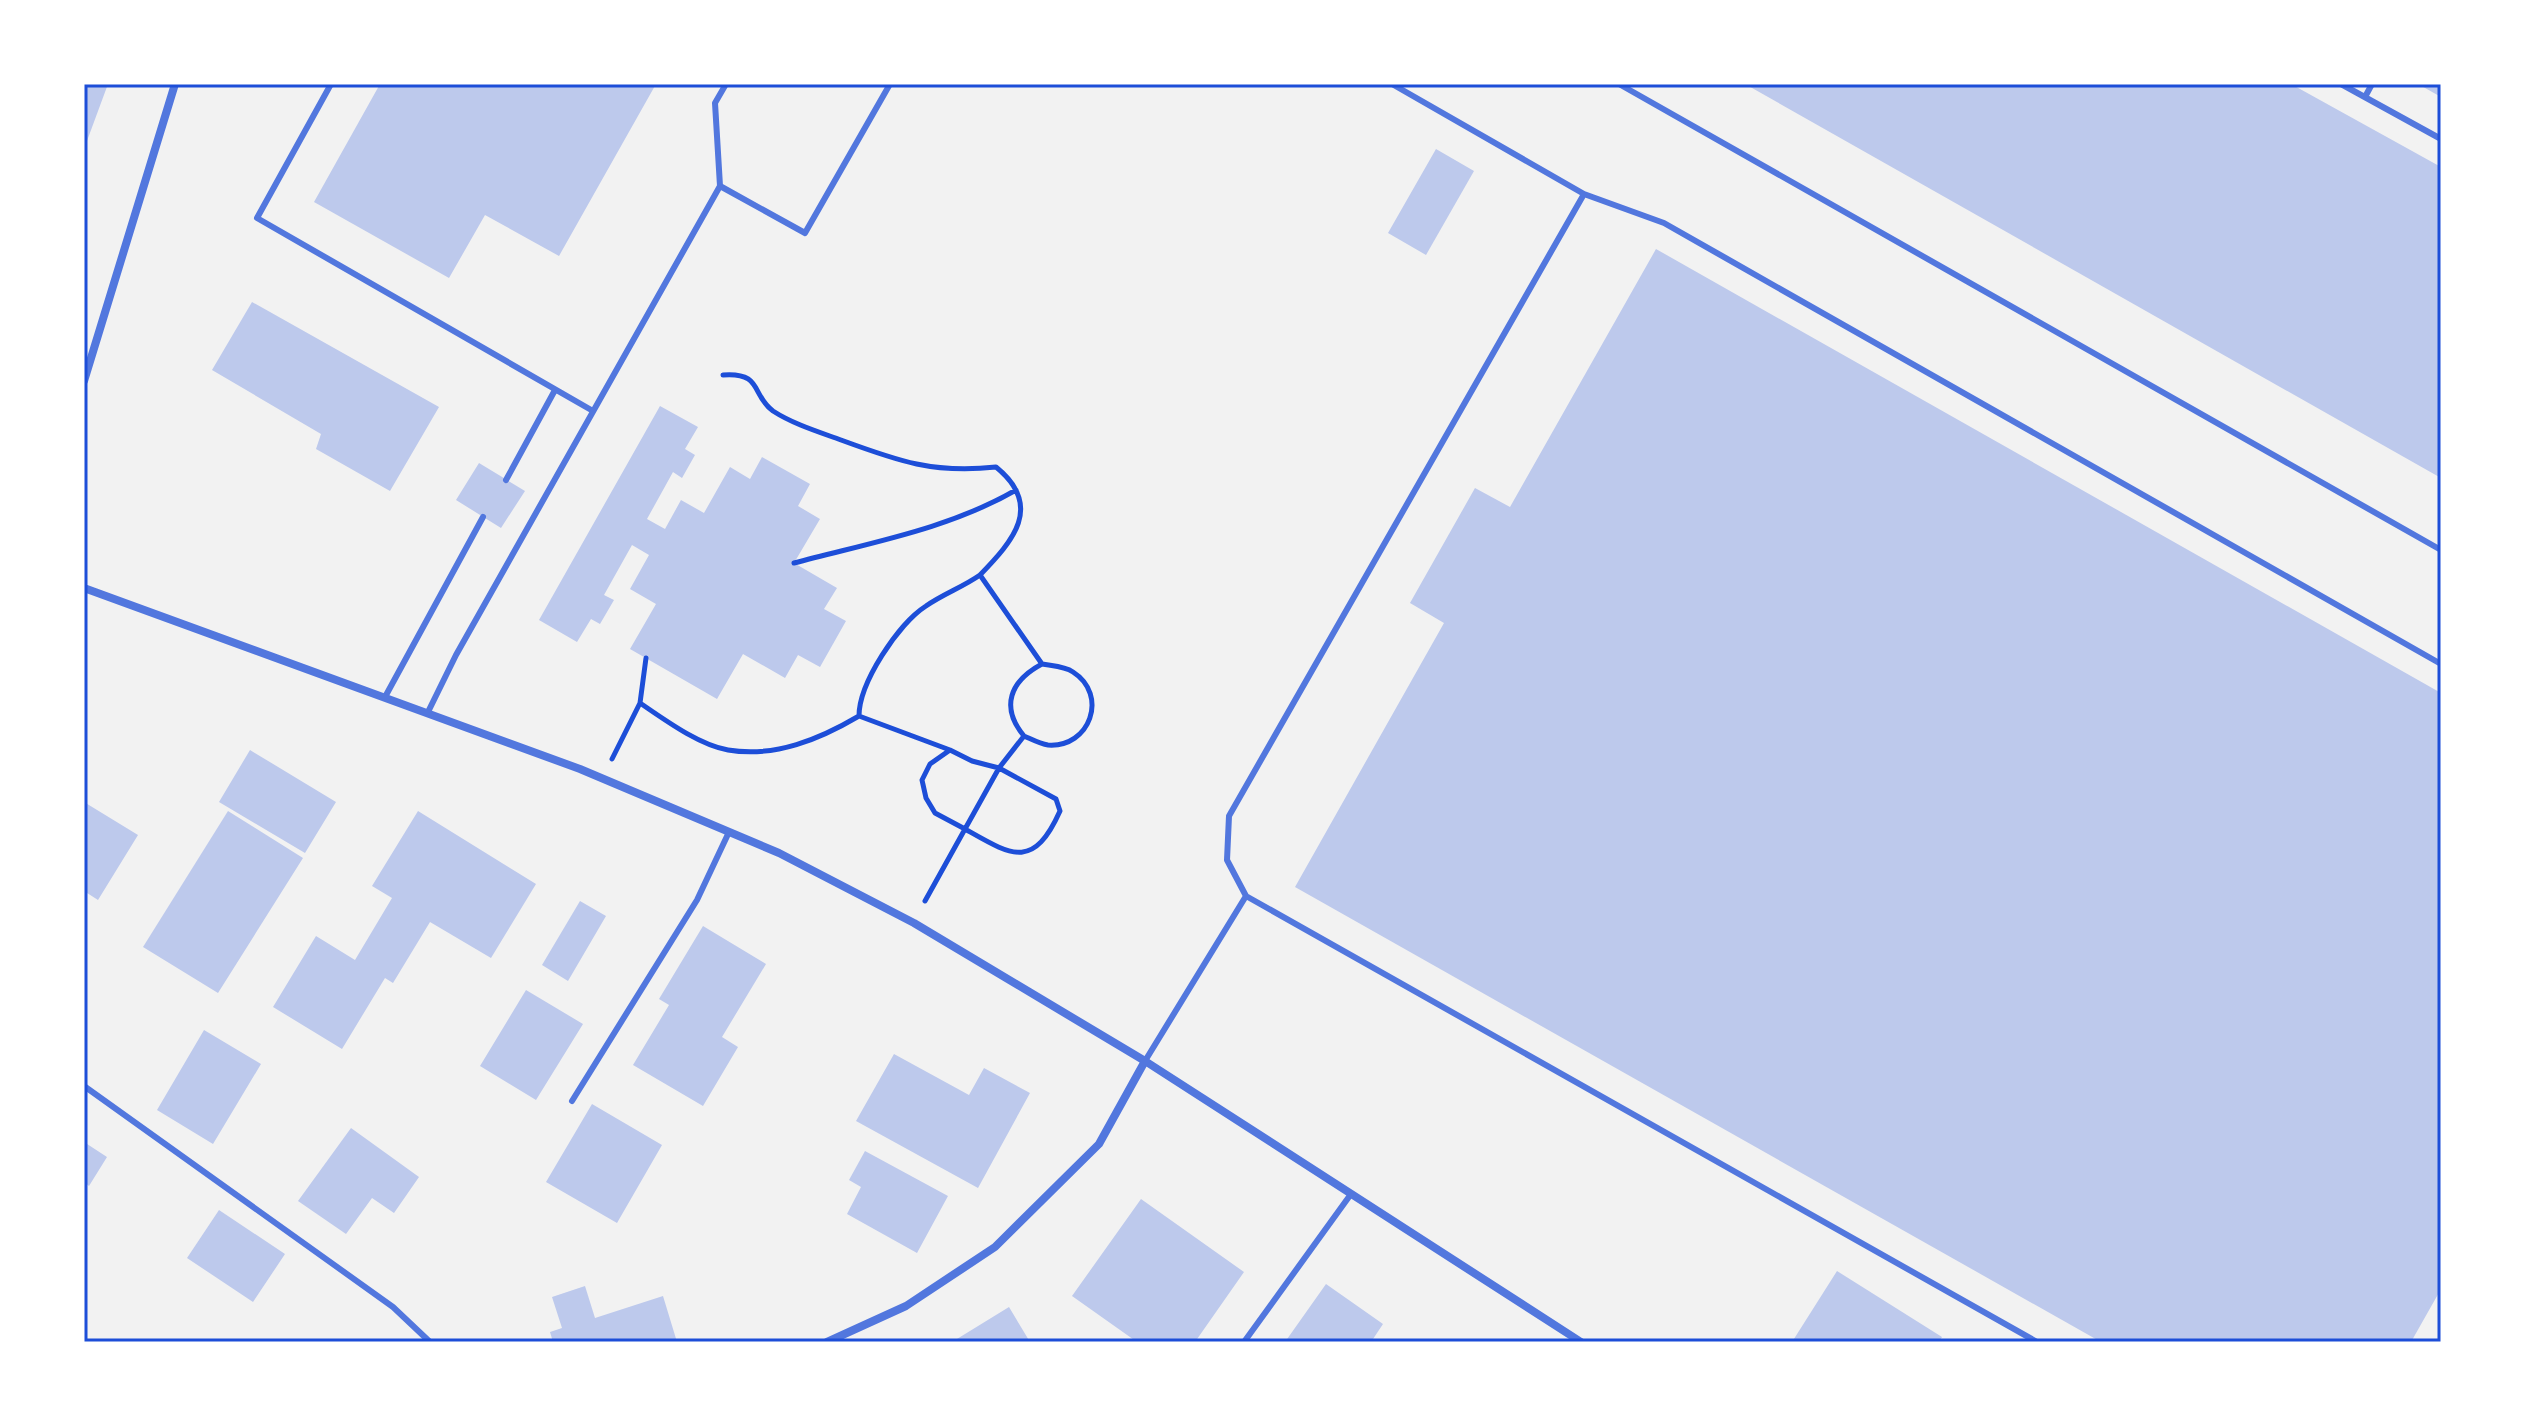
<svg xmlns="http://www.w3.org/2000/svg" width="2525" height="1426" font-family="'Roboto Condensed',sans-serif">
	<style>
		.building { fill: #bdc9ec }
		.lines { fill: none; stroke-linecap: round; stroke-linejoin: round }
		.path { stroke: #1d4ed8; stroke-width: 5 }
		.service { stroke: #5277de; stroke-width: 6 }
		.minor { stroke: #5277de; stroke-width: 8 }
		.neatline { fill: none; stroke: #1d4ed8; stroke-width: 3 }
	</style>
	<rect width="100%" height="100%" fill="#f2f2f2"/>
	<!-- building -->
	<path class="building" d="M 84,84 L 108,84 L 84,149 Z
		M 380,84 L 656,84 L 559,256 L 485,215 L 449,278 L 314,202 Z
		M 1745,84 L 2291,84 L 2441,167 L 2441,478 Z
		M 2418,84 L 2441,84 L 2441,97 Z
		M 1436,149 L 1474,171 L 1426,255 L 1388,233 Z
		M 1656,249 L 2441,693 L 2441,1289 L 2411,1342 L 2101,1342 L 1295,887 L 1444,623 L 1410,603 L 1475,488 L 1510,507 Z
		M 252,302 L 439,407 L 390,491 L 316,449 L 321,434 L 212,370 Z
		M 660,406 L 698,427 L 685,449 L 695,455 L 682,478 L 673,472 L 647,519 L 665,529 L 681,500 L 704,513 L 730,467 L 750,479 L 762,457 L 810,484 L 798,506 L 820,519 L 794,563 L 837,588 L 824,609 L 846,621 L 820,667 L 798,655 L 785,678 L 743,654 L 717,699 L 630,649 L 656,604 L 630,589 L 649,555 L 632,545 L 604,595 L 614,600 L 600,624 L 591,619 L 577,642 L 539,620 Z
		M 479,463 L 525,491 L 501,528 L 456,500 Z
		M 250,750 L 336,802 L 305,853 L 219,802 Z
		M 84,802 L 138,835 L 98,900 L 84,891 Z
		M 228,811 L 303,858 L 218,993 L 143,947 Z
		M 418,811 L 536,884 L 491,958 L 430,922 L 393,983 L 385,978 L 342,1049 L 273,1007 L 316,936 L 355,960 L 392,898 L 372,886 Z
		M 580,901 L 606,916 L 568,981 L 542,965 Z
		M 703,926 L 766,964 L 722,1037 L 738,1047 L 703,1106 L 633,1065 L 669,1005 L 659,999 Z
		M 526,990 L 583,1024 L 536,1100 L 480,1066 Z
		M 204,1030 L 261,1064 L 213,1144 L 157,1110 Z
		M 894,1054 L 969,1095 L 984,1068 L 1030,1093 L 978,1188 L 856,1121 Z
		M 592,1104 L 662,1145 L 617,1223 L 546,1182 Z
		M 351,1128 L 419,1177 L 394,1213 L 372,1198 L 346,1234 L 298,1201 Z
		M 84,1142 L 107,1157 L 89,1186 L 84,1182 Z
		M 865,1151 L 948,1196 L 917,1253 L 847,1214 L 861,1187 L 849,1180 Z
		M 1141,1199 L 1244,1272 L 1195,1342 L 1137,1342 L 1072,1296 Z
		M 219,1210 L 285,1254 L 253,1302 L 187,1258 Z
		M 1837,1271 L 1942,1337 L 1939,1342 L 1792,1342 Z
		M 1326,1284 L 1383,1324 L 1371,1342 L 1285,1342 Z
		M 585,1286 L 595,1318 L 663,1296 L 677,1342 L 553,1342 L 550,1332 L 562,1328 L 552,1297 Z
		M 1009,1307 L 1030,1342 L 952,1342 Z"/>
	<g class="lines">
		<!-- path -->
		<path class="path" d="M 723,375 C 763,372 751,395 773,411 C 793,424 819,432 841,440 C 898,461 934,474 996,467 C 1044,506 1013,541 980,575 L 1042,664 C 1052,666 1064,666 1073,672 C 1109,695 1090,748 1048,745 C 1040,744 1031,739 1024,736 L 999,768 L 1056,799 L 1060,811 C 1033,871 1011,855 965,829 L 999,768 L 972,761 L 950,750
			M 794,563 C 868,543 949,529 1016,490
			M 646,658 L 640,703 C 665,720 699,745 728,750 C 775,758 820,739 859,716 L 950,750 L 930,764 L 922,780 L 926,798 L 935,813 L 965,829 L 925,901
			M 859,716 C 859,683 898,624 926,606 C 943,594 963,587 980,575
			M 1024,736 C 1000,707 1010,681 1042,664
			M 612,759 L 640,703"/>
		<!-- service -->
		<path class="service" d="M 331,84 L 257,218 L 593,411
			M 1392,84 L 1584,194 L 1664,223 L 2441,664
			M 1619,84 L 2441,550
			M 2341,84 L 2441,139
			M 2365,97 L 2372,84
			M 720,186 L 805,233 L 890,84
			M 1584,194 L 1229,816 L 1227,860 L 1246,896 L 2037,1342
			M 506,480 L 555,390
			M 385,697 L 483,517
			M 428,712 L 456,655 L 720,186 L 715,103 L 726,84
			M 1145,1061 L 1246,896
			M 84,1086 L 393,1307 L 430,1342
			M 572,1101 L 697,900 L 729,832
			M 1244,1342 L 1351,1194"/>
		<!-- minor -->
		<path class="minor" d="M 84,381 L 175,84
			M 84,588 L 580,769 L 779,853 L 914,923 L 1145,1061 L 1581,1342
			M 827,1342 L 906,1306 L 995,1247 L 1099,1144 L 1145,1061"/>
	</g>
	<!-- border -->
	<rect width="2525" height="1426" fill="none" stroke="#ffffff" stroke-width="172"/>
	<rect x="86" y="86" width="2353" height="1254" class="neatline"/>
</svg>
